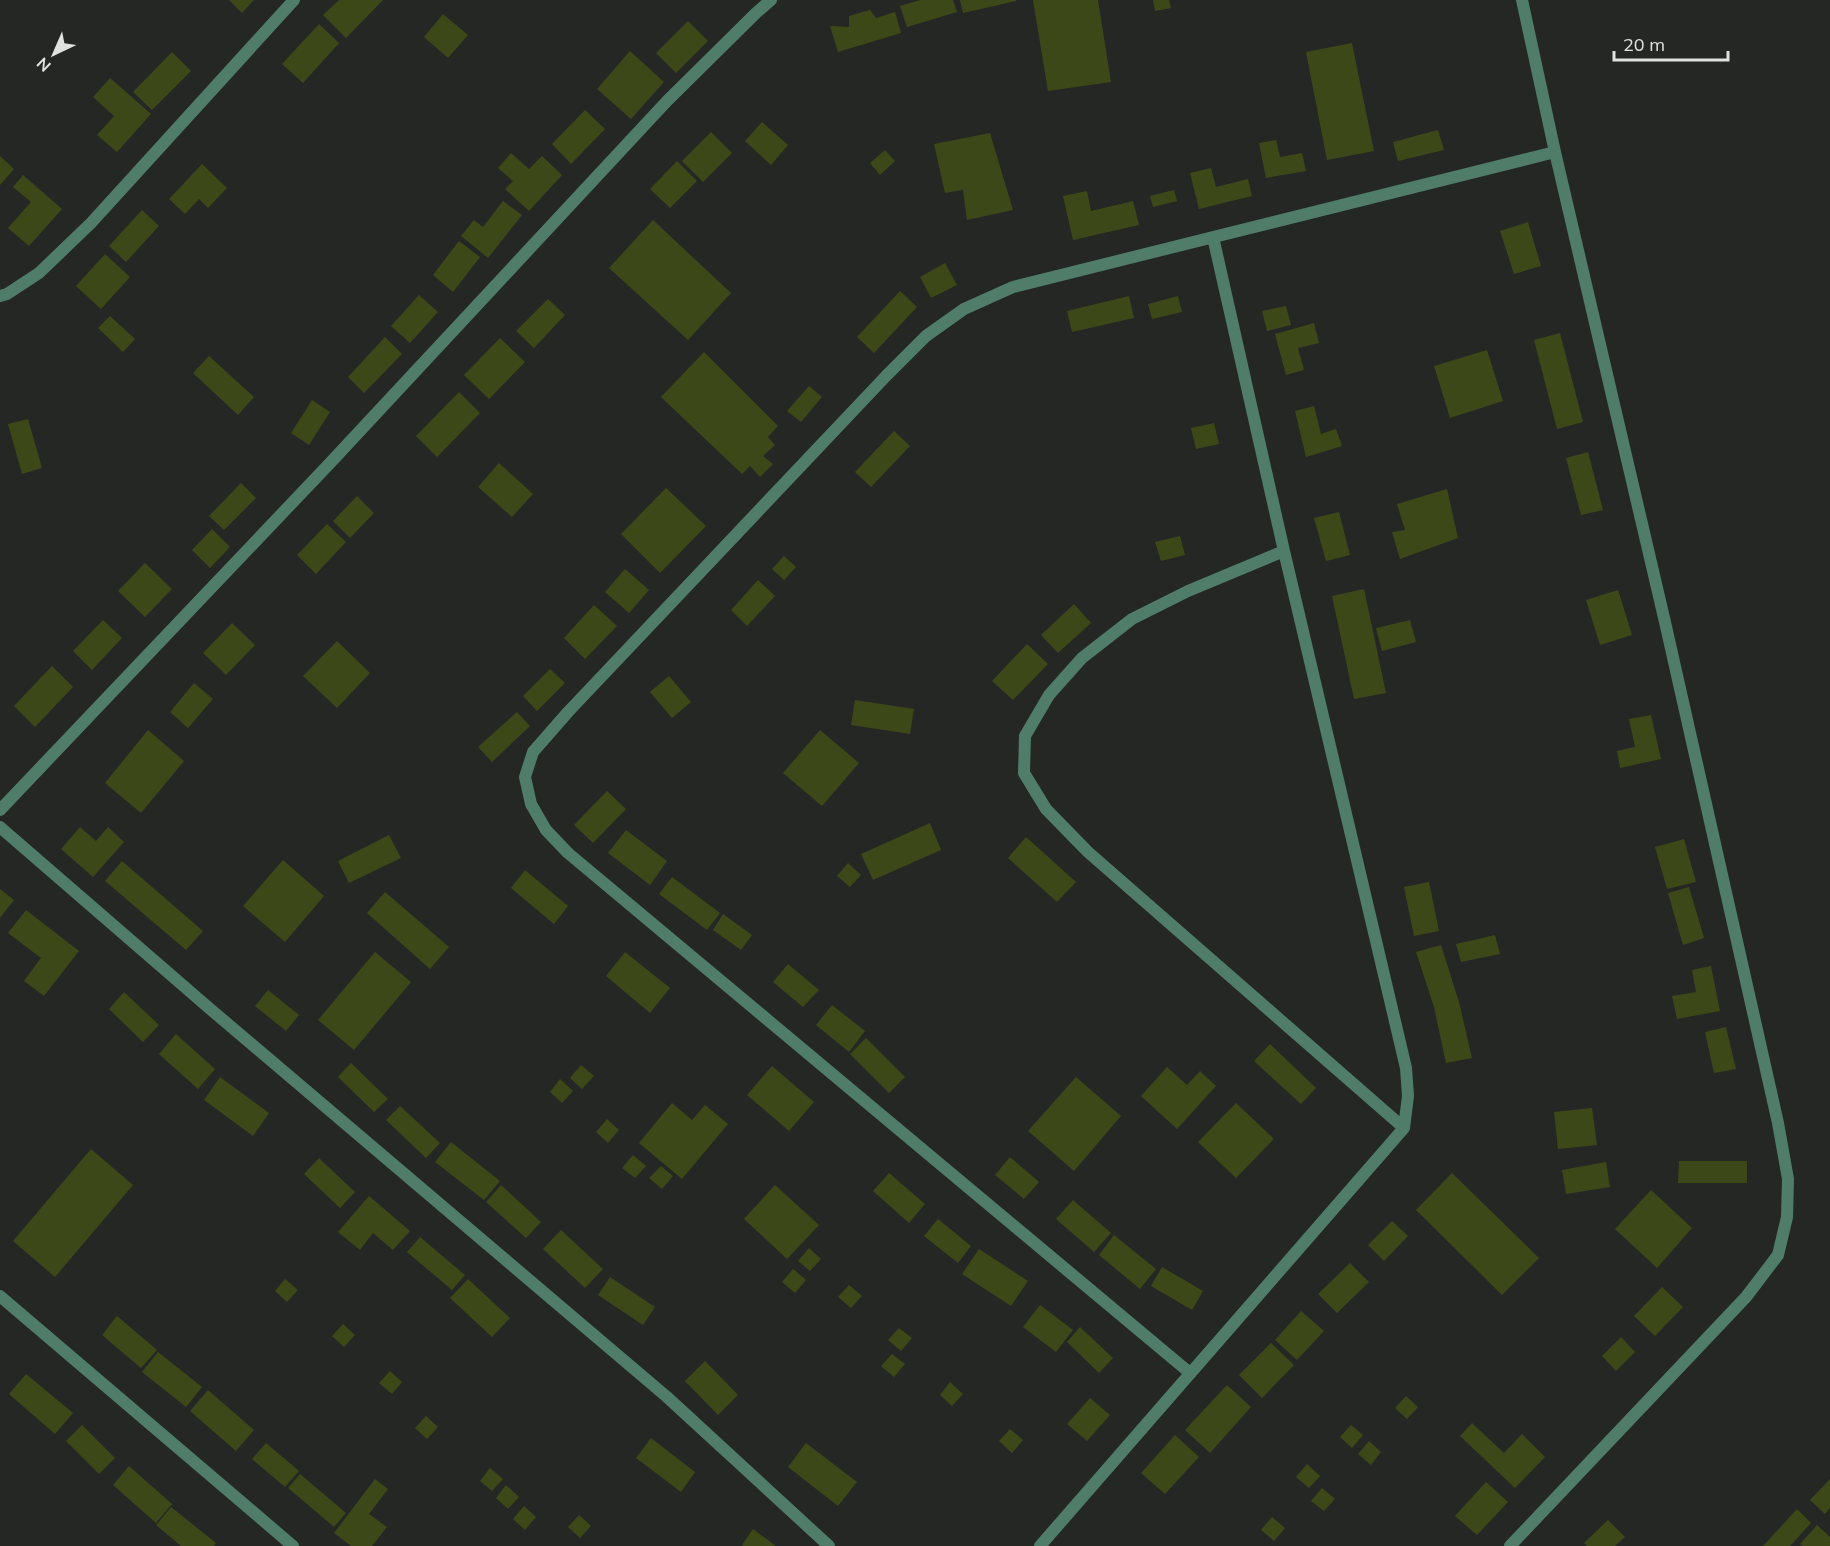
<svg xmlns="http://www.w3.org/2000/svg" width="1830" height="1546" font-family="Mulish,sans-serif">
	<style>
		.building { fill: #3d4819 }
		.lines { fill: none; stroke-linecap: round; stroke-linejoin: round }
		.street { stroke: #4f7d6a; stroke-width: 12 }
	</style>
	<rect width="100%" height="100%" fill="#252724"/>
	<!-- building -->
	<path class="building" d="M 229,0 L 254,0 L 242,13 Z
		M 339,0 L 383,0 L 346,38 L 323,15 Z
		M 920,0 L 953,0 L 957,12 L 907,27 L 900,6 Z
		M 960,0 L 1016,0 L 1016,1 L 963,13 Z
		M 1033,0 L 1098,0 L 1111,82 L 1048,91 Z
		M 1153,0 L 1169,0 L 1171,8 L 1155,11 Z
		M 870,10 L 876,18 L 895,12 L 901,33 L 838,52 L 830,26 L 849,27 L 849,16 Z
		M 443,14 L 468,35 L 448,58 L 424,37 Z
		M 688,21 L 708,41 L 676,73 L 656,53 Z
		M 319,24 L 339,43 L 303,83 L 282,64 Z
		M 1352,43 L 1374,151 L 1327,160 L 1306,52 Z
		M 630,51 L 664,82 L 631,119 L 597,89 Z
		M 172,52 L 191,71 L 152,110 L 133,92 Z
		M 110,78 L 151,114 L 117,152 L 97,135 L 114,116 L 93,97 Z
		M 585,110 L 605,129 L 571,164 L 552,144 Z
		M 762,122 L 788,145 L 771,165 L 745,141 Z
		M 1438,130 L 1444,150 L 1398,161 L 1393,142 Z
		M 711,132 L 732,153 L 703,182 L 682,161 Z
		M 990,133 L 1013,210 L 967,220 L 963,190 L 945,193 L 934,144 Z
		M 1276,140 L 1280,157 L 1302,153 L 1306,171 L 1266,178 L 1259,143 Z
		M 885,150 L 895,161 L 880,175 L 870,163 Z
		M 511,153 L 529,169 L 542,156 L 562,175 L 529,211 L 505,189 L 513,181 L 498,168 Z
		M 0,156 L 14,169 L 0,185 Z
		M 677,161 L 697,181 L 670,208 L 650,189 Z
		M 202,164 L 227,188 L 208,208 L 199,199 L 185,214 L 169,199 Z
		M 1211,168 L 1216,187 L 1248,179 L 1252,196 L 1199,209 L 1190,173 Z
		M 23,175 L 62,209 L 29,246 L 8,228 L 31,202 L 13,187 Z
		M 1174,190 L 1177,201 L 1153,207 L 1150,196 Z
		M 1087,191 L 1091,211 L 1133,201 L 1139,225 L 1073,240 L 1063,196 Z
		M 503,201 L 522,215 L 488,258 L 461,236 L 474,220 L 483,227 Z
		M 142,210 L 159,226 L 126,262 L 109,246 Z
		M 653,220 L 731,293 L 688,340 L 609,268 Z
		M 1528,222 L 1541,266 L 1514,274 L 1500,231 Z
		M 459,241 L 480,257 L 453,292 L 433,275 Z
		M 105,254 L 130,277 L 101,309 L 76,286 Z
		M 945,263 L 957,285 L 931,298 L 920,277 Z
		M 900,291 L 917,307 L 874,353 L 857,337 Z
		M 419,295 L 438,312 L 410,343 L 391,326 Z
		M 1129,296 L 1134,318 L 1072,332 L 1067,311 Z
		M 1178,296 L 1182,312 L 1152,319 L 1148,304 Z
		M 548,299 L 565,315 L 534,348 L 516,331 Z
		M 1286,306 L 1291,325 L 1267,331 L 1262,311 Z
		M 110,316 L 135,339 L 123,352 L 98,328 Z
		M 1314,323 L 1319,343 L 1298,348 L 1304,370 L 1286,375 L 1275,334 Z
		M 1560,333 L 1583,422 L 1557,429 L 1534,340 Z
		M 385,337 L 402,354 L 364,393 L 348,377 Z
		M 500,338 L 525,362 L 489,399 L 464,375 Z
		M 1487,350 L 1503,401 L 1450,418 L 1434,366 Z
		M 704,352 L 778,426 L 768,437 L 775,445 L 763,456 L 773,464 L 760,477 L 750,466 L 742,474 L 661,397 Z
		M 209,356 L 254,397 L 238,415 L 193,373 Z
		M 809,386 L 822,397 L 801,422 L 787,411 Z
		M 459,392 L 480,413 L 437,457 L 416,436 Z
		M 312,400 L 330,412 L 309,445 L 291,433 Z
		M 1314,406 L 1321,434 L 1336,429 L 1342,446 L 1306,457 L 1295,411 Z
		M 28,419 L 42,468 L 22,474 L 8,424 Z
		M 1214,423 L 1219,444 L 1196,449 L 1191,428 Z
		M 894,431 L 910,446 L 871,487 L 855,472 Z
		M 1588,452 L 1603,510 L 1581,515 L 1566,458 Z
		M 499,463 L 533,494 L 512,517 L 478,487 Z
		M 241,483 L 256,498 L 224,530 L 209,516 Z
		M 666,488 L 706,526 L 660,573 L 621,534 Z
		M 1447,489 L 1458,538 L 1400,559 L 1392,532 L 1405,530 L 1397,504 Z
		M 357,496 L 374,513 L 350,538 L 333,521 Z
		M 1339,512 L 1350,555 L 1326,561 L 1314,518 Z
		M 327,524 L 346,542 L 316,574 L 297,555 Z
		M 212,529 L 230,547 L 210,568 L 192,550 Z
		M 1180,536 L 1185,555 L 1161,561 L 1155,542 Z
		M 784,556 L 796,567 L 784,580 L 772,569 Z
		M 145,563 L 172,589 L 145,617 L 118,591 Z
		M 625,569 L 649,590 L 629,613 L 605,592 Z
		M 758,580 L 775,596 L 747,626 L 731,610 Z
		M 1364,589 L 1386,693 L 1354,699 L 1332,596 Z
		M 1618,590 L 1632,635 L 1600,645 L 1586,600 Z
		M 1074,604 L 1091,623 L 1058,653 L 1041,635 Z
		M 594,605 L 617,626 L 585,659 L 564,638 Z
		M 103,620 L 122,638 L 92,670 L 73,651 Z
		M 1410,620 L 1416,642 L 1382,651 L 1376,628 Z
		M 232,623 L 255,645 L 226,675 L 203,653 Z
		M 337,641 L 370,673 L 337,708 L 303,676 Z
		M 1027,644 L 1048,664 L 1013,700 L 992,681 Z
		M 52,666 L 73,687 L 35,727 L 14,706 Z
		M 550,669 L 565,683 L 537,711 L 523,696 Z
		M 669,676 L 691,702 L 672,718 L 650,692 Z
		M 194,683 L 213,699 L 188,728 L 170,712 Z
		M 855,700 L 914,709 L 910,734 L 851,725 Z
		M 517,712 L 530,726 L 492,762 L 478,747 Z
		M 1651,715 L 1661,759 L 1620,768 L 1617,751 L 1635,747 L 1629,719 Z
		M 148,730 L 184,761 L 141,813 L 105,783 Z
		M 820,730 L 859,763 L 822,806 L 783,773 Z
		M 607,791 L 626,809 L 593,843 L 574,825 Z
		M 930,823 L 941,850 L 873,880 L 861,854 Z
		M 80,827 L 96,841 L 108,827 L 124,842 L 93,877 L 61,849 Z
		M 626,830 L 667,861 L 650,885 L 608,853 Z
		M 389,835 L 401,858 L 349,883 L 338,861 Z
		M 1026,837 L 1076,882 L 1057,902 L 1008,858 Z
		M 1684,839 L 1696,882 L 1667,889 L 1655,847 Z
		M 283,860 L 324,896 L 285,942 L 243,906 Z
		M 122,861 L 203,931 L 186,950 L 105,881 Z
		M 848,863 L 861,875 L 850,887 L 837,876 Z
		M 525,870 L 568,906 L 554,924 L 511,888 Z
		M 672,877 L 720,913 L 707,930 L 659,894 Z
		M 1429,882 L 1439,931 L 1414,936 L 1404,887 Z
		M 1689,887 L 1704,938 L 1683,945 L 1668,893 Z
		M 0,889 L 14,900 L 0,918 Z
		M 385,892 L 449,947 L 430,969 L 367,913 Z
		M 26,910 L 79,951 L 44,996 L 24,981 L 41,958 L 8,933 Z
		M 723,914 L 752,935 L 741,950 L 713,930 Z
		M 1495,935 L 1500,954 L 1461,962 L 1456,944 Z
		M 1441,945 L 1459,1002 L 1472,1058 L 1446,1063 L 1434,1007 L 1416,952 Z
		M 375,952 L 411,982 L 354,1050 L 318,1020 Z
		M 625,952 L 670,988 L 650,1013 L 606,976 Z
		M 788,964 L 819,990 L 803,1007 L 773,982 Z
		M 1711,966 L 1720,1011 L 1677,1019 L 1672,996 L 1696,992 L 1692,970 Z
		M 268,990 L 299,1015 L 286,1031 L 255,1006 Z
		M 124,992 L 159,1025 L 143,1042 L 109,1009 Z
		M 832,1005 L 865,1031 L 849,1052 L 816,1025 Z
		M 1726,1027 L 1736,1069 L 1714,1073 L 1705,1032 Z
		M 176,1034 L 215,1069 L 198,1089 L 159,1054 Z
		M 866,1038 L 905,1077 L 889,1093 L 850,1054 Z
		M 1270,1044 L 1316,1088 L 1301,1104 L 1254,1061 Z
		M 351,1063 L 388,1099 L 374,1112 L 338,1077 Z
		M 581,1065 L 594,1076 L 582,1089 L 570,1078 Z
		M 772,1066 L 814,1102 L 789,1131 L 747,1095 Z
		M 1167,1067 L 1187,1085 L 1200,1071 L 1216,1086 L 1177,1129 L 1141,1096 Z
		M 220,1077 L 269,1113 L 253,1136 L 204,1100 Z
		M 1076,1077 L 1121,1116 L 1074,1171 L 1028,1131 Z
		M 560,1079 L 573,1091 L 562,1103 L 550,1092 Z
		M 672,1103 L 692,1120 L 705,1105 L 728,1124 L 682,1179 L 639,1143 Z
		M 1236,1103 L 1274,1139 L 1236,1178 L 1198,1142 Z
		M 400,1106 L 440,1143 L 426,1158 L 386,1120 Z
		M 1592,1108 L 1597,1145 L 1558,1149 L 1554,1112 Z
		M 607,1119 L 619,1130 L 608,1143 L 596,1132 Z
		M 451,1142 L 500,1181 L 484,1200 L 435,1162 Z
		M 91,1149 L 133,1185 L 55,1277 L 13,1241 Z
		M 633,1155 L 646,1166 L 635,1178 L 622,1168 Z
		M 1010,1157 L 1039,1182 L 1024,1199 L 995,1175 Z
		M 319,1158 L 355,1192 L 340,1208 L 304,1174 Z
		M 1679,1161 L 1747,1161 L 1747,1183 L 1678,1183 Z
		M 1606,1162 L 1610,1187 L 1566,1194 L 1562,1170 Z
		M 661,1166 L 673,1176 L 662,1189 L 649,1178 Z
		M 889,1173 L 925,1204 L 909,1223 L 873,1191 Z
		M 1452,1173 L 1539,1258 L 1502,1295 L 1416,1210 Z
		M 501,1185 L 541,1222 L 526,1238 L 486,1202 Z
		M 775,1185 L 819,1225 L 787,1259 L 744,1219 Z
		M 1651,1190 L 1692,1228 L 1657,1268 L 1615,1229 Z
		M 369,1196 L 410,1231 L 393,1250 L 373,1233 L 360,1250 L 338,1232 Z
		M 1073,1200 L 1111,1233 L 1094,1252 L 1056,1219 Z
		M 938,1219 L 971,1246 L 958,1263 L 924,1236 Z
		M 1392,1221 L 1408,1236 L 1384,1261 L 1368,1245 Z
		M 561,1230 L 603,1269 L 585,1288 L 543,1249 Z
		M 1114,1235 L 1156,1269 L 1140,1289 L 1099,1255 Z
		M 420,1237 L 465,1275 L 452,1290 L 407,1252 Z
		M 809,1248 L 821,1259 L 810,1271 L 798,1261 Z
		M 979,1249 L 1028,1281 L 1011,1306 L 962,1274 Z
		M 1350,1263 L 1369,1282 L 1337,1313 L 1318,1294 Z
		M 1162,1267 L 1203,1291 L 1192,1310 L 1151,1286 Z
		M 793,1269 L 806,1280 L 795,1293 L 782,1282 Z
		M 610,1277 L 655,1307 L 643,1325 L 598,1295 Z
		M 285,1279 L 298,1290 L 287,1302 L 275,1291 Z
		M 468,1279 L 510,1318 L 492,1337 L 450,1298 Z
		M 849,1285 L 862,1296 L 851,1308 L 838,1297 Z
		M 1662,1287 L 1683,1307 L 1655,1336 L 1634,1316 Z
		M 1040,1305 L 1073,1330 L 1056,1352 L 1023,1327 Z
		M 1301,1311 L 1324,1331 L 1297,1360 L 1275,1340 Z
		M 117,1316 L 157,1350 L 141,1368 L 102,1335 Z
		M 343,1324 L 355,1335 L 344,1347 L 332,1336 Z
		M 1080,1327 L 1113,1358 L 1099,1373 L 1067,1342 Z
		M 899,1328 L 912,1338 L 901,1351 L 888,1340 Z
		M 1621,1337 L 1635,1352 L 1616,1371 L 1602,1356 Z
		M 1271,1343 L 1294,1365 L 1262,1398 L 1239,1375 Z
		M 158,1352 L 202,1387 L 186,1407 L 142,1372 Z
		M 892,1354 L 905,1364 L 894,1377 L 881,1366 Z
		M 705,1361 L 738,1395 L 718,1415 L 685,1381 Z
		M 390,1371 L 402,1382 L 392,1394 L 379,1383 Z
		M 26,1374 L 73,1413 L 55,1434 L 9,1394 Z
		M 950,1382 L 963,1394 L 952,1406 L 940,1395 Z
		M 1227,1385 L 1251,1407 L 1210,1453 L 1185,1430 Z
		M 208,1390 L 254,1430 L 236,1451 L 190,1411 Z
		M 1406,1396 L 1418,1407 L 1407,1419 L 1395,1408 Z
		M 1090,1398 L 1110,1415 L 1087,1441 L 1067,1424 Z
		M 426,1416 L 438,1427 L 427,1439 L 415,1428 Z
		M 1472,1423 L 1504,1453 L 1522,1434 L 1545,1457 L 1515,1488 L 1460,1436 Z
		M 82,1425 L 115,1458 L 99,1474 L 66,1441 Z
		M 1351,1425 L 1363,1435 L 1352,1448 L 1340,1437 Z
		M 1010,1429 L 1023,1440 L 1012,1453 L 999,1441 Z
		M 1175,1435 L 1199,1457 L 1165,1494 L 1141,1473 Z
		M 651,1438 L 695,1472 L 681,1492 L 636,1458 Z
		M 1369,1441 L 1381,1452 L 1371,1465 L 1358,1454 Z
		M 266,1443 L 299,1471 L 285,1487 L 252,1459 Z
		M 806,1443 L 857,1482 L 838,1506 L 788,1467 Z
		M 1307,1464 L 1320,1476 L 1309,1488 L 1296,1477 Z
		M 129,1466 L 172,1504 L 156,1523 L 113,1485 Z
		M 490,1468 L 503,1479 L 492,1491 L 480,1481 Z
		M 300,1474 L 346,1513 L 334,1527 L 288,1488 Z
		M 375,1479 L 388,1489 L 369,1514 L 387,1527 L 372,1546 L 351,1546 L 334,1533 Z
		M 1830,1479 L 1830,1508 L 1825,1514 L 1810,1500 Z
		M 1486,1482 L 1508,1502 L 1477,1535 L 1455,1516 Z
		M 506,1485 L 519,1497 L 508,1509 L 496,1498 Z
		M 1322,1488 L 1335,1499 L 1324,1511 L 1311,1501 Z
		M 524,1506 L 536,1517 L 525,1530 L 513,1519 Z
		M 171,1507 L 216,1543 L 214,1546 L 181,1546 L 156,1525 Z
		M 1797,1509 L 1811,1523 L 1790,1546 L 1763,1546 Z
		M 579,1515 L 591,1526 L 580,1538 L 568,1527 Z
		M 1272,1517 L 1285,1528 L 1274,1541 L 1261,1530 Z
		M 1608,1520 L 1625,1537 L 1615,1546 L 1587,1546 L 1584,1543 Z
		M 1817,1525 L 1830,1537 L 1830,1546 L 1803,1546 L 1800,1544 Z
		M 753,1529 L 776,1546 L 744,1546 L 742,1545 Z"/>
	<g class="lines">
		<!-- street -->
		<path class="street" d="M 0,296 L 7,294 L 39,273 L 91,223 L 294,0
			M 1284,551 L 1188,591 L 1132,619 L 1082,658 L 1049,695 L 1025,736 L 1024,773 L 1046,809 L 1088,852 L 1404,1128
			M 0,810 L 331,462 L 667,101 L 756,13 L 771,0
			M 0,827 L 209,1008 L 667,1397 L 829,1546
			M 0,1296 L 293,1546
			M 1190,1373 L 568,853 L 546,830 L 531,804 L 525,777 L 533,752 L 568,712 L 887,375 L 926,336 L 964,309 L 1013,287 L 1555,152
			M 1040,1546 L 1404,1128 L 1408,1096 L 1406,1068 L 1284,551 L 1213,237
			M 1510,1546 L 1746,1297 L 1778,1255 L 1787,1217 L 1788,1179 L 1778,1123 L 1665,622 L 1555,152 L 1522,0"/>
	</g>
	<!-- north arrow -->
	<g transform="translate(54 54) rotate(224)" stroke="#252724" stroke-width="4.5" paint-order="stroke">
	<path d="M0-4.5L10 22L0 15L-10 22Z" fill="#e0e2e0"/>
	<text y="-9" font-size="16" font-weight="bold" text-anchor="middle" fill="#e0e2e0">N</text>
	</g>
	<!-- scale -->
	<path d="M1614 51v9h114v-9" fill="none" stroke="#e0e2e0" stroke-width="3"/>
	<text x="1623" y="51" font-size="18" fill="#e0e2e0" stroke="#252724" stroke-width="4.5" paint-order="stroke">20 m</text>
</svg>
